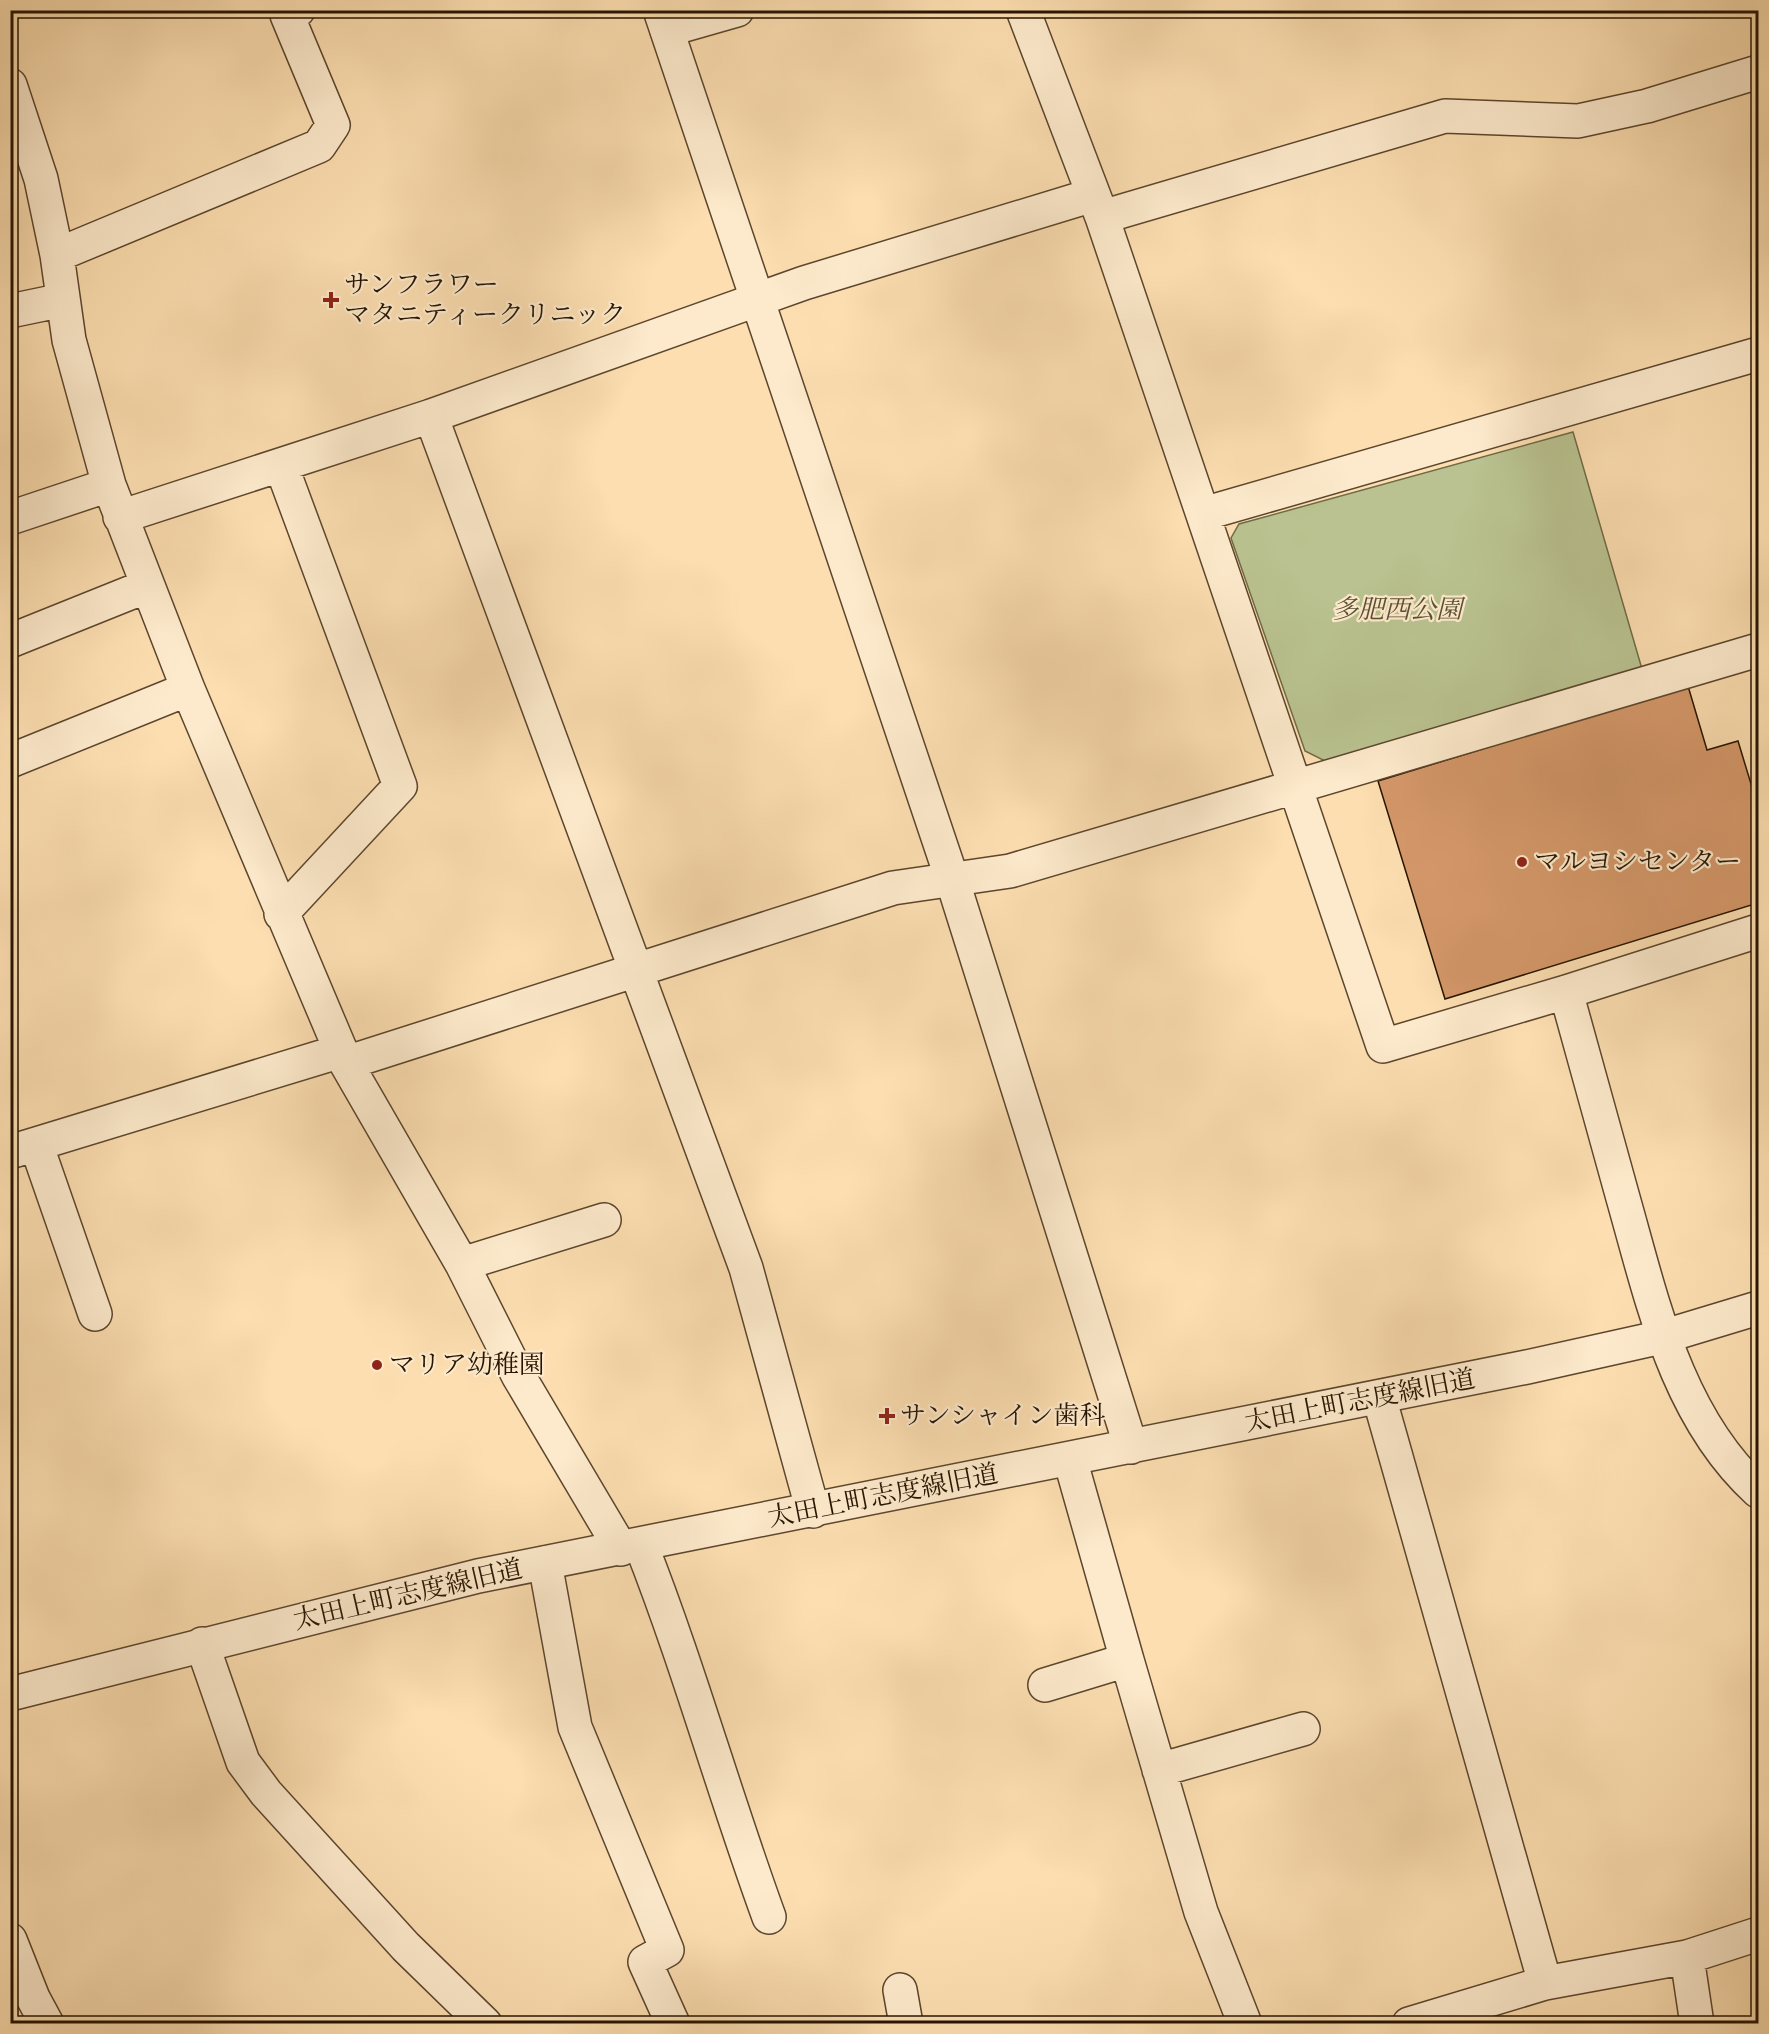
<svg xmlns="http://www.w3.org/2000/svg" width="1769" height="2034" font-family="'IM FELL Double Pica','Noto Serif JP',serif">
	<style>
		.green { fill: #b9c290; stroke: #706b48; stroke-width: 1.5 }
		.building { fill: #d49769; stroke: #261401; stroke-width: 1.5 }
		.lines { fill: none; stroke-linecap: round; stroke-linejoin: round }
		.minor-casing { stroke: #5c462d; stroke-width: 36 }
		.tertiary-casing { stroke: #5c462d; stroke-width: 36 }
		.minor { stroke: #fdeacc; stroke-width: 33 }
		.tertiary { stroke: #fdeacc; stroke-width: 33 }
		.poi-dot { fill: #8f2418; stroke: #fdeacc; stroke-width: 2 }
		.labels { text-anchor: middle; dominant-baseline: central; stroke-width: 4.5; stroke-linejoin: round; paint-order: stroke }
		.poi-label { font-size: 26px; fill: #261401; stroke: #fdeacc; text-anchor: start }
		.park-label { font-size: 26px; font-style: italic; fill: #595133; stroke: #fdeacc }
		.street-label { font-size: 26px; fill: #261401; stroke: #fdeacc }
	</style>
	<rect width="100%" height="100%" fill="#fcdeb0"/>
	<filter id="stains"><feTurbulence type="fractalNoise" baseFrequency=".00333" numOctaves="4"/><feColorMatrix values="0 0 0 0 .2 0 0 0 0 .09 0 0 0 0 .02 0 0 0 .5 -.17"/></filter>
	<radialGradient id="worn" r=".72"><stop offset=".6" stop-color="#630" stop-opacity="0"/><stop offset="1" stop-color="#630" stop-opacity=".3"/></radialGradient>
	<!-- green -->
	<path class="green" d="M 1573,432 L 1642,669 L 1327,762 L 1305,751 L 1231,538 L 1239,524 Z"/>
	<!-- building -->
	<path class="building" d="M 1688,686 L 1707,750 L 1738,741 L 1758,807 L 1758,903 L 1445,999 L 1378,781 Z"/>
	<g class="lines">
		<!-- minor casing -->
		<g class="minor-casing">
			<path id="minor" d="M 1023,10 L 1102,217 L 1383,1046 L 1566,992 L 1758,931
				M 667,30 L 737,10
				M 10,85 L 41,179 L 57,255 L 69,340 L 109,485 L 188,689 L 346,1063 L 462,1264 L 518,1375 L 621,1549
				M 1102,217 L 1445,116 L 1578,121 L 1647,106 L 1758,72
				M 57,255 L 319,146 L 333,125 L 287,15 L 298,10
				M 10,311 L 63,300
				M 431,416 L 746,1268 L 813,1511
				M 281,465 L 400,786 L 281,914
				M 1203,514 L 1758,354
				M 120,517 L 431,416 L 804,283 L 1093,195
				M 10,518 L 109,485
				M 10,641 L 147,586
				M 10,761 L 188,689
				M 1566,992 C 1585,1061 1604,1129 1623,1198 C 1652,1300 1676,1416 1758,1491
				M 346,1063 L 893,888 L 1010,871 L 1758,650
				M 36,1144 L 95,1314
				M 10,1152 L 341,1051
				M 462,1264 L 604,1220
				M 1379,1397 L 1545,1983
				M 641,1545 C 689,1667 724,1794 769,1917
				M 545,1563 L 575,1727 L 667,1950 L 645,1962 L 673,2024
				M 202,1644 L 243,1762 L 266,1793 L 406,1947 L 485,2024
				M 1127,1660 L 1201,1912 L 1245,2024
				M 1045,1685 L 1127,1660 L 1070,1459
				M 1159,1770 L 1303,1729
				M 10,1940 L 33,1998 L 47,2024
				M 1687,1957 L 1697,2024
				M 900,1990 L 906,2024
				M 1409,2024 L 1545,1983 L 1687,1957 L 1758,1934"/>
		</g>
		<!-- tertiary casing -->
		<g class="tertiary-casing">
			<path id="tertiary" d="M 660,10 L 952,879 L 1131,1447
				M 10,1694 L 478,1576 L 1527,1367 L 1662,1337 L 1758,1308"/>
		</g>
		<!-- minor -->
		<use href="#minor" class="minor"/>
		<!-- tertiary -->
		<use href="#tertiary" class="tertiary"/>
	</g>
	<!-- markers -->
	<g class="poi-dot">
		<path d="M328 291h6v6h6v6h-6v6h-6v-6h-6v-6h6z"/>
		<circle cx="1522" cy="862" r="6"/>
		<circle cx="377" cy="1365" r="6"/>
		<path d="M884 1407h6v6h6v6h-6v6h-6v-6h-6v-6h6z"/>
	</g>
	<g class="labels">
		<!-- poi labels -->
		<g class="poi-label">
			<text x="344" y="285">サンフラワー<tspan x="344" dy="30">マタニティークリニック</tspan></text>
			<text x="1534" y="862">マルヨシセンター</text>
			<text x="389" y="1365">マリア幼稚園</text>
			<text x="900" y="1416">サンシャイン歯科</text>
		</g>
		<!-- park labels -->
		<g class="park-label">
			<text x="1397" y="610">多肥西公園</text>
		</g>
		<!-- street labels -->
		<g class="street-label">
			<text transform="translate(1360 1401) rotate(-11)">太田上町志度線旧道</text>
			<text transform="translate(883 1496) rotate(-11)">太田上町志度線旧道</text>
			<text transform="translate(408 1595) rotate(-13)">太田上町志度線旧道</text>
		</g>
	</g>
	<!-- margin -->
	<rect width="1769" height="2034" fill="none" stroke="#fcdeb0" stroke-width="36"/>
	<rect x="12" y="12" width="1745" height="2010" fill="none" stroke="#261401" stroke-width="3"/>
	<rect x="18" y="18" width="1733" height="1998" fill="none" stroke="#261401" stroke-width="1.5"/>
	<rect width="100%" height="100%" filter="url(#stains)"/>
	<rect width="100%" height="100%" fill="url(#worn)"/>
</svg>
